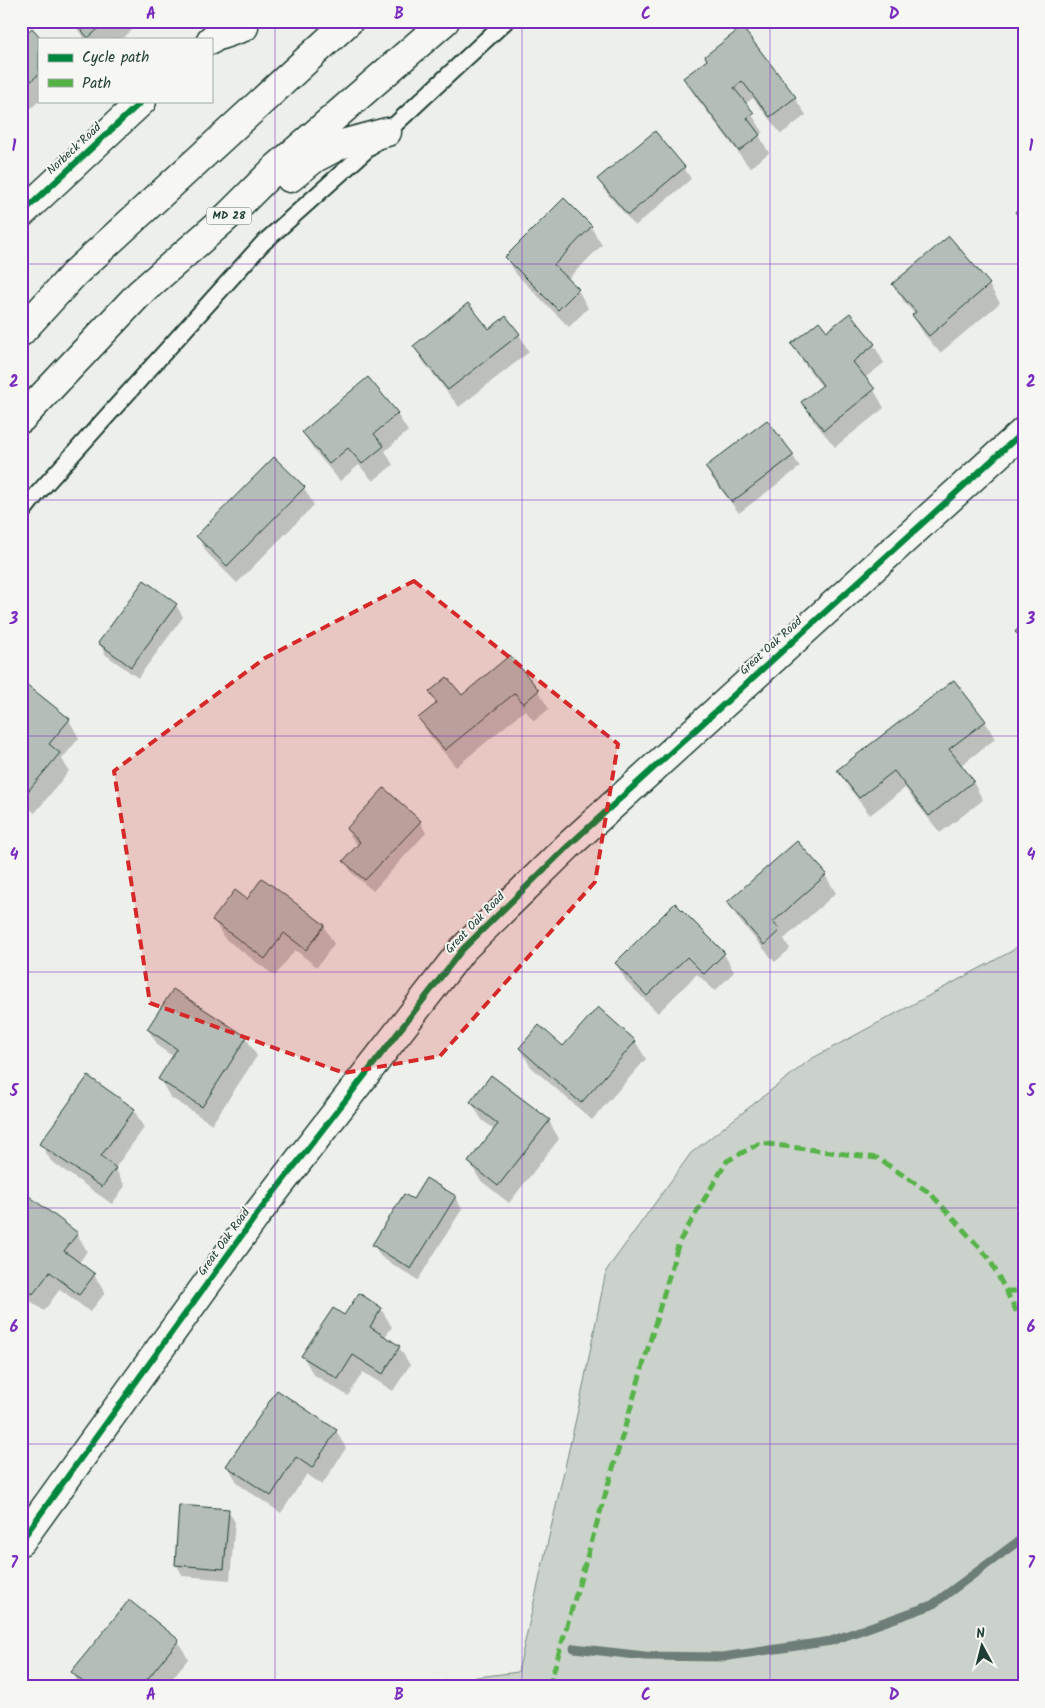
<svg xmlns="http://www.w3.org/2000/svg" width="1045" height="1708" font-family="Kalam,sans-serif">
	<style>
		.green { fill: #cbd2cc; stroke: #758880 }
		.shadow { fill: #0003 }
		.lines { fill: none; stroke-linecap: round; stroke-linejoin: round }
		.stream { stroke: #6c7e77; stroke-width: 9 }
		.building { fill: #b4bdb8; stroke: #1f3d34 }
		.lane-casing { stroke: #1f3d34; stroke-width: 19 }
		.street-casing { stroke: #1f3d34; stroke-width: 31 }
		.primary-casing { stroke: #1f3d34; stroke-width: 31 }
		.lane { stroke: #f6f6f2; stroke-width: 15 }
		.street { stroke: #f6f6f2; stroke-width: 28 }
		.primary { stroke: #f6f6f2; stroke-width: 28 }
		.quiet { stroke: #55b346; stroke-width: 5; stroke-dasharray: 10 5; stroke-linecap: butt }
		.cycleway-casing { stroke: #f6f6f2; stroke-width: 9 }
		.cycleway { stroke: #00873e; stroke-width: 6 }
		.marked { fill: #d62828; fill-opacity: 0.2; stroke: #d62828; stroke-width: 4; stroke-dasharray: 10 6; stroke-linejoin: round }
		.grid { fill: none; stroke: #7b2cbf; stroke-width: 1; stroke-opacity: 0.55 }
		.labels { text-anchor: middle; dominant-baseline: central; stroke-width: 4; stroke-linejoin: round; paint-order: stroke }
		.shield { fill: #f6f6f2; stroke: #60746d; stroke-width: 1 }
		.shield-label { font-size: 11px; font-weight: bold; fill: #1f3d34 }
		.street-label { font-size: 12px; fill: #1f3d34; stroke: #f6f6f2 }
		.neatline { fill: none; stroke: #7b2cbf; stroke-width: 2 }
		.grid-label { font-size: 16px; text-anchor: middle; font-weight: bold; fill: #7b2cbf }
	</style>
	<rect width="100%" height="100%" fill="#edefea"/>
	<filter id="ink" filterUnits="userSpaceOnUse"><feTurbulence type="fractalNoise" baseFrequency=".02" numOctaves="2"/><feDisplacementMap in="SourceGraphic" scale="10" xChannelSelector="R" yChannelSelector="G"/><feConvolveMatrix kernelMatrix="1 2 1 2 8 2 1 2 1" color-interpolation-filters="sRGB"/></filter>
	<g filter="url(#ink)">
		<!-- green -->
		<path class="green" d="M 1024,941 L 1024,1687 L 397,1687 L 518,1672 L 581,1397 L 606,1271 L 691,1153 L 811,1059 L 1012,951 Z"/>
		<!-- shadow -->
		<path class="shadow" d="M 71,21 L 142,21 L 122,39 L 85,39 Z
			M 742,29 L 795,98 L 806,115 L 781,134 L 753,98 L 745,104 L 763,132 L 759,135 L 769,153 L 750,168 L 695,96 L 685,79 L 708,60 Z
			M 39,39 L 39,101 L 21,117 L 21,40 Z
			M 684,168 L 691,179 L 635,226 L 605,191 L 599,179 Z
			M 564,200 L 591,227 L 602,245 L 567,280 L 578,290 L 588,308 L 569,327 L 517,275 L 506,257 Z
			M 949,237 L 989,285 L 1000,303 L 940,353 L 924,334 L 913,316 L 915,314 L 904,302 L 894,284 Z
			M 850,314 L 874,345 L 884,363 L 865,378 L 874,390 L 884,408 L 835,447 L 813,420 L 803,402 L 822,387 L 803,362 L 792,344 L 827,332 Z
			M 489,331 L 519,334 L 529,352 L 459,407 L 425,364 L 414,346 Z
			M 397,414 L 408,431 L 385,451 L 393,465 L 373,481 L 359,465 L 340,481 L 314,450 L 304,433 Z
			M 793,456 L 800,467 L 739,513 L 713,479 L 706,467 Z
			M 304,488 L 314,505 L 237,583 L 208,554 L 197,536 Z
			M 144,582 L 176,605 L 183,617 L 138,678 L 106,655 L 99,643 Z
			M 1024,624 L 1024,644 L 1017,632 Z
			M 510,656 L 538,691 L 549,709 L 534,721 L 525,710 L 456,767 L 430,736 L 420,719 L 437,705 L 430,693 L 461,696 Z
			M 21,692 L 69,720 L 79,738 L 62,759 L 69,771 L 35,813 L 21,802 Z
			M 985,721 L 995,739 L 960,766 L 973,782 L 983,800 L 940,833 L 905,788 L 870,815 L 849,788 L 839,770 Z
			M 420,821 L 426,833 L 373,891 L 352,873 L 345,861 L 359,846 L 354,841 L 347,830 Z
			M 825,875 L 836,893 L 784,939 L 790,949 L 775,962 L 739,920 L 728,903 Z
			M 247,900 L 324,926 L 334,944 L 317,967 L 295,950 L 275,976 L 224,938 L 214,920 Z
			M 675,905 L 724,954 L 734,972 L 715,991 L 697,974 L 658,1013 L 626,981 L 616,963 Z
			M 148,1029 L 246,1038 L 257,1056 L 212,1124 L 170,1097 L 160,1079 L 174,1057 L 159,1047 Z
			M 635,1041 L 646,1059 L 592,1120 L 530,1066 L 520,1048 L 563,1048 Z
			M 471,1102 L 549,1121 L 559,1139 L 509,1203 L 480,1180 L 470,1163 L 495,1130 L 482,1120 Z
			M 134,1110 L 144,1128 L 115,1168 L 125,1186 L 112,1204 L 51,1161 L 41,1144 Z
			M 427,1179 L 455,1197 L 462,1209 L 418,1280 L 381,1257 L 374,1245 L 413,1201 Z
			M 21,1191 L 77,1234 L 87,1251 L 79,1263 L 94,1275 L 105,1293 L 90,1312 L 60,1289 L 44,1311 L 21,1294 Z
			M 381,1309 L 392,1327 L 384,1338 L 399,1347 L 410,1365 L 393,1391 L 363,1372 L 348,1396 L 313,1374 L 303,1356 L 345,1317 Z
			M 336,1431 L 346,1448 L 322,1485 L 307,1474 L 281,1513 L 238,1484 L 228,1466 Z
			M 228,1511 L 235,1522 L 230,1580 L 183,1576 L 176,1564 Z
			M 178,1641 L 188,1659 L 165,1687 L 81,1687 L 72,1672 Z"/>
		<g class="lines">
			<!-- stream -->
			<path class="stream" d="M 574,1648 L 645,1656 L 722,1657 L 831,1641 L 932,1605 L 1024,1537"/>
		</g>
		<!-- building -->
		<path class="building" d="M 74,21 L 111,21 L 108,24 L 106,22 L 88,38 Z
			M 742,27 L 796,97 L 770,117 L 742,81 L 734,88 L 754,113 L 747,118 L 760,135 L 739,151 L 683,78 L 707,60 L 705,56 Z
			M 32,28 L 42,39 L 39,39 L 39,74 L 21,90 L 21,38 Z
			M 655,131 L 685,167 L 628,215 L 597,179 Z
			M 564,198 L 592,226 L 554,265 L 579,289 L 558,310 L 505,257 Z
			M 1024,205 L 1024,223 L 1015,212 Z
			M 949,236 L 990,284 L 929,336 L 912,315 L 916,312 L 892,284 Z
			M 468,303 L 489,329 L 506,316 L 520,334 L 448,390 L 413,346 Z
			M 850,313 L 875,344 L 853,362 L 875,389 L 824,430 L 801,402 L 823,385 L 791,344 L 819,321 L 827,331 Z
			M 368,377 L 398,413 L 374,434 L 384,446 L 362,464 L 348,448 L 329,464 L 302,432 Z
			M 767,420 L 794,455 L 732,502 L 705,467 Z
			M 274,457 L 305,487 L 227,566 L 196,536 Z
			M 144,580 L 177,604 L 131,667 L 98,643 Z
			M 1024,622 L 1024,640 L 1015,632 Z
			M 510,655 L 539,690 L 523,704 L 515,693 L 445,750 L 418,718 L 437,703 L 429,692 L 447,677 L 462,695 Z
			M 954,680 L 986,721 L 949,749 L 974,781 L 929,816 L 894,771 L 859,798 L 837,770 Z
			M 26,684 L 70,719 L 49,744 L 60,753 L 24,796 L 21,793 L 21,690 Z
			M 384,788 L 421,821 L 365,880 L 343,861 L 360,842 L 346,829 Z
			M 797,841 L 827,874 L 773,922 L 780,930 L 764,945 L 727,902 Z
			M 262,878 L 325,925 L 306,950 L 284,933 L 265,959 L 212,920 L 235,890 L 247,899 Z
			M 675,903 L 725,953 L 704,974 L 687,957 L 647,996 L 615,963 Z
			M 173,989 L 247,1037 L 202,1107 L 158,1079 L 177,1049 L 147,1029 Z
			M 598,1007 L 636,1041 L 581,1103 L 519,1048 L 539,1025 L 563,1046 Z
			M 491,1075 L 550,1120 L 498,1186 L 468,1162 L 498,1124 L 470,1102 Z
			M 88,1076 L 135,1109 L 101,1156 L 116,1168 L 102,1187 L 39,1144 Z
			M 426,1178 L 456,1196 L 411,1269 L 372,1245 L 404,1194 L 413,1199 Z
			M 21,1190 L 78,1233 L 64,1251 L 95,1274 L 79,1295 L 50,1272 L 33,1294 L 21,1285 Z
			M 359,1293 L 382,1308 L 370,1327 L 400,1346 L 383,1374 L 353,1355 L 338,1379 L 301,1356 L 333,1308 L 344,1315 Z
			M 277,1390 L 337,1430 L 312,1468 L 296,1457 L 271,1496 L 226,1466 Z
			M 179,1505 L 229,1509 L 224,1569 L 175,1565 Z
			M 129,1600 L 179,1640 L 141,1687 L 89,1687 L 71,1672 Z"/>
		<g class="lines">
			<!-- lane casing -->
			<g class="lane-casing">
				<path id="lane" d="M 21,514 L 37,494 L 262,244 L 387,132 L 506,21"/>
			</g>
			<!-- street casing -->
			<g class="street-casing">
				<path id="street" d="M 211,40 L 215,37 L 244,27
					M 21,214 L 142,101
					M 21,1541 L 258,1213 L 462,950 L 568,846 L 1024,431"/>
			</g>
			<!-- primary casing -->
			<g class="primary-casing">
				<path id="primary" d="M 290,178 L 315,158 L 342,144 L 387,132
					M 21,332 L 74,274 L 349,21
					M 21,419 L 139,294 L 229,215 L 277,167 L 445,21"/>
			</g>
			<!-- lane -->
			<use href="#lane" class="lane"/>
			<!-- street -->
			<use href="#street" class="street"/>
			<!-- primary -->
			<use href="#primary" class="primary"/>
			<!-- quiet -->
			<path class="quiet" d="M 1006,1291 L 1024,1291
				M 549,1687 L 679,1242 L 727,1161 L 760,1143 L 877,1158 L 930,1193 L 989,1258 L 1024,1326"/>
			<!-- cycleway casing -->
			<g class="cycleway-casing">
				<path id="cycleway" d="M 21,214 L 142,101
					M 21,1541 L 258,1213 L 462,950 L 568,846 L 1024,431"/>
			</g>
			<!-- cycleway -->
			<use href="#cycleway" class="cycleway"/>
		</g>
	</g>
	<!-- marked area -->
	<path class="marked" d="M 414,581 L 618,744 L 595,882 L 440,1056 L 344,1073 L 150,1003 L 114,771 L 265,658 Z"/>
	<!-- grid -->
	<path class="grid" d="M 275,21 L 275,1687M 522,21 L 522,1687M 770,21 L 770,1687M 21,264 L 1024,264M 21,500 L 1024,500M 21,736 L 1024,736M 21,972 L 1024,972M 21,1208 L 1024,1208M 21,1444 L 1024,1444"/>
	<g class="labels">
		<!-- shield labels -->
		<rect class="shield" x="206.5" y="207.5" width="45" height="17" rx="4"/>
		<g class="shield-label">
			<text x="229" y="216">MD 28</text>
		</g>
		<!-- street labels -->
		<g class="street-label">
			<text transform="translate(74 149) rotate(-43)">Norbeck Road</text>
			<text transform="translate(771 646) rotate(-42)">Great Oak Road</text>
			<text transform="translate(475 923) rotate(-46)">Great Oak Road</text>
			<text transform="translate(224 1242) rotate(-54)">Great Oak Road</text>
		</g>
	</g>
	<!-- margin -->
	<rect width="1045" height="1708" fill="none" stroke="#f6f6f2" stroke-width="55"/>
	<!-- legend -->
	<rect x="38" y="38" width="175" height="65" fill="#f6f6f2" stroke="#a0aca6"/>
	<rect x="48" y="54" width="25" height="8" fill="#00873e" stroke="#a0aca6"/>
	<text x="82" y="62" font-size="15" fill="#1f3d34">Cycle path</text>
	<rect x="48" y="79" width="25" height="8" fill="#55b346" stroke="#a0aca6"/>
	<text x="82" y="88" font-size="15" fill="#1f3d34">Path</text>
	<!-- north arrow -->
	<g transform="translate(982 1646) rotate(353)" stroke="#f6f6f2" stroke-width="4" paint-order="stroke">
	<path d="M0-4L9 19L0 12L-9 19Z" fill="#1f3d34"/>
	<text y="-8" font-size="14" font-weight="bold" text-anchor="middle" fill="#1f3d34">N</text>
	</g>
	<rect x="28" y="28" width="990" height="1652" class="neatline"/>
	<g class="grid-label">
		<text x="151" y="19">A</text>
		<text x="399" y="19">B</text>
		<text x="646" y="19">C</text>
		<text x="894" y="19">D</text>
		<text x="14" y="151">1</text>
		<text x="1031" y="151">1</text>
		<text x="14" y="387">2</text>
		<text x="1031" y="387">2</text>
		<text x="14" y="624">3</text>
		<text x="1031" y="624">3</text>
		<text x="14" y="860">4</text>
		<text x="1031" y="860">4</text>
		<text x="14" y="1096">5</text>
		<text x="1031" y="1096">5</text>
		<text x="14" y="1332">6</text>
		<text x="1031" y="1332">6</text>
		<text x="14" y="1568">7</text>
		<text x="1031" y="1568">7</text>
		<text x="151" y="1700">A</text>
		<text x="399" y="1700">B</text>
		<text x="646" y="1700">C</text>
		<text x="894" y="1700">D</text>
	</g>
</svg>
